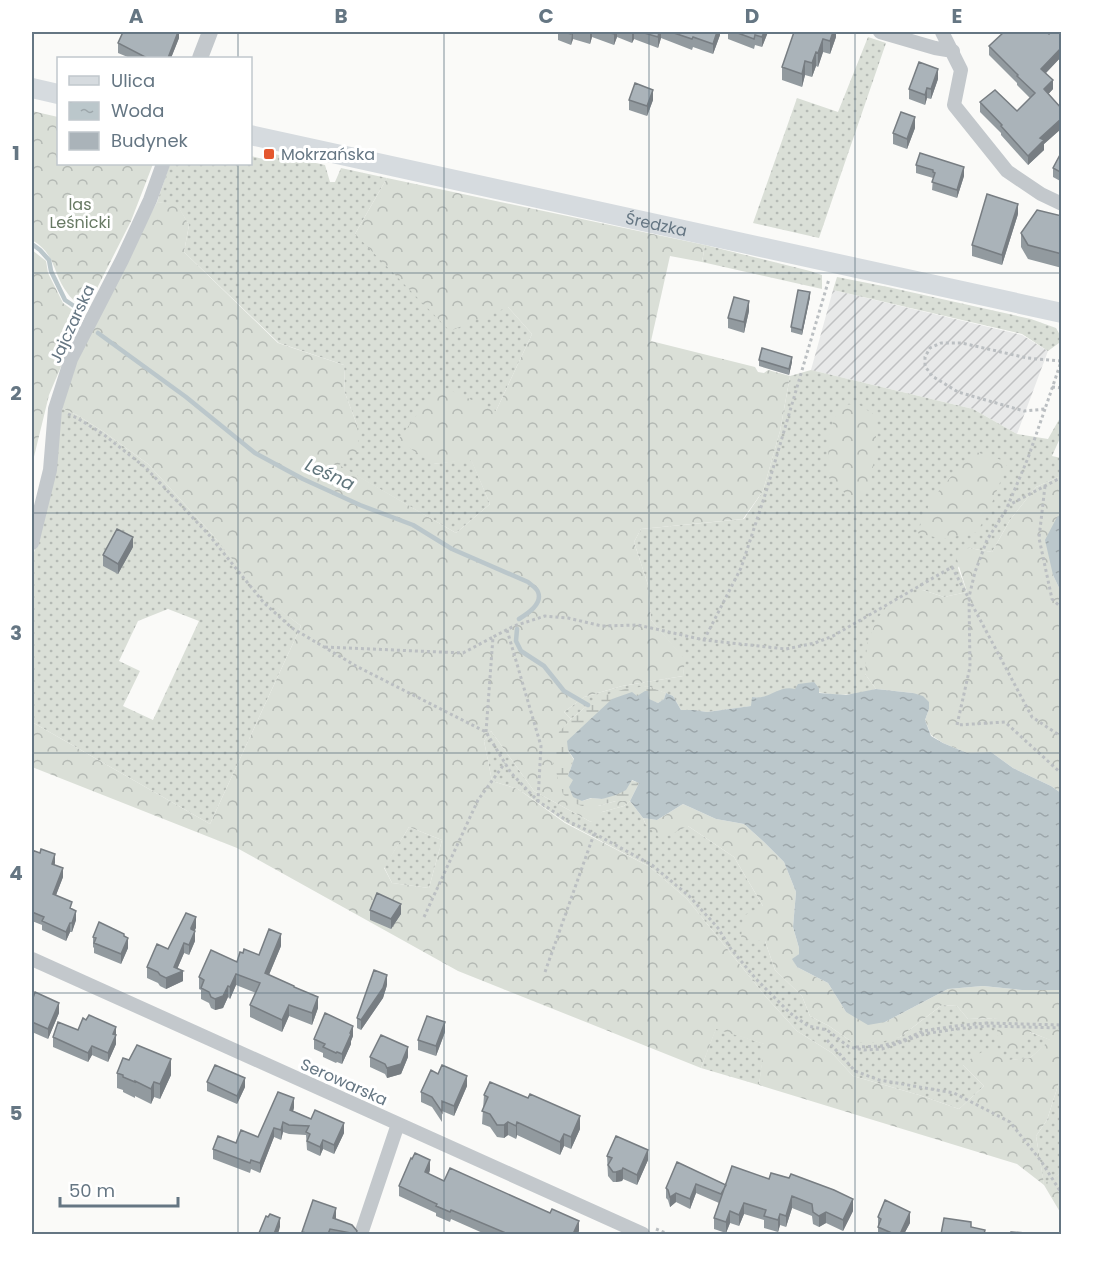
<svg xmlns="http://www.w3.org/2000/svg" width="1093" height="1266" font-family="Poppins,sans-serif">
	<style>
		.industrial { fill: url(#industrial-furrows) }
		.grass { fill: url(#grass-dots); fill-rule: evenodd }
		.forest { fill: url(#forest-crowns); fill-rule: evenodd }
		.wetland { fill: url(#wetland-marsh) }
		.water { fill: url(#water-ripples) }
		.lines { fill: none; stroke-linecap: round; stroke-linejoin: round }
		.stream { stroke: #bbc7cb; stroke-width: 4.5 }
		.path { stroke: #bbbfc2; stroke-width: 3; stroke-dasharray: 3 3; stroke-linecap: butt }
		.minor { stroke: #c3c8cc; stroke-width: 14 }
		.tertiary { stroke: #c3c8cc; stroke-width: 16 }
		.secondary { stroke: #d6dbdf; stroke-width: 20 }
		.wall { fill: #929a9f }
		.shaded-wall { fill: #777d82 }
		.building { fill: #aab3b9; stroke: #777d82; stroke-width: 1.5 }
		.grid { fill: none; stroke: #657683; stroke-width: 1.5; stroke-opacity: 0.55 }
		.poi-dot { fill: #e4572e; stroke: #fff; stroke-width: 2 }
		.labels { text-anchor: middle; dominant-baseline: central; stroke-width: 6; stroke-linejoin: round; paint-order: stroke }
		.poi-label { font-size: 16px; fill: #657683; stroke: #fff; text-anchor: start }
		.park-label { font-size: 16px; fill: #687a64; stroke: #fff }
		.street-label { font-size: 16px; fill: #657683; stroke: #fff }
		.water-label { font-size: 18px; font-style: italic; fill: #60757c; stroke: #fff }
		.neatline { fill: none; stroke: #657683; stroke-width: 2 }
		.grid-label { font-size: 20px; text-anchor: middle; font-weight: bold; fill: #657683 }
	</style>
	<defs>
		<pattern id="industrial-furrows" width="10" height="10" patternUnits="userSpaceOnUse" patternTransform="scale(1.5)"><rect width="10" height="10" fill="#e8e9e9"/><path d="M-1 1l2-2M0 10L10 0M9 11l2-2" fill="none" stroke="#c0c1c2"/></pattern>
		<pattern id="grass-dots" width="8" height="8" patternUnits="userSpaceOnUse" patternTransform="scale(1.5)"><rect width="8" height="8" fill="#dadfd7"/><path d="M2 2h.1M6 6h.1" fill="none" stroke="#b4b9b4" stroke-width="1.8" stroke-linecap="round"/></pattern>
		<pattern id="forest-crowns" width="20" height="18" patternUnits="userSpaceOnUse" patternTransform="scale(1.5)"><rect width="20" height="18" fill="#dadfd7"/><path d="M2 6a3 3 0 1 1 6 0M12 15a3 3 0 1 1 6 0" fill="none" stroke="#b4b9b4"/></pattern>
		<pattern id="wetland-marsh" width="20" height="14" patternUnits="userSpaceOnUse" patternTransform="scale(1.5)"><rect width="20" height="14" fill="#dadfd7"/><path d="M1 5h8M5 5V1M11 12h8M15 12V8" fill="none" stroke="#b4b9b4"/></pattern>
		<pattern id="water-ripples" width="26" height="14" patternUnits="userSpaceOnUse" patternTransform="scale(1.5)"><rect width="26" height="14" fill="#bbc7cb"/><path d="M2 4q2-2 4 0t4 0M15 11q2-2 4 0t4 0" fill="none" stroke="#9ca6aa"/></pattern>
	</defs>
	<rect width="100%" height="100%" fill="#fafaf8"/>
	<!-- industrial -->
	<path class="industrial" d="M 833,290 L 1022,335 L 1048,351 L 1017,434 L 973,409 L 811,370 Z"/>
	<!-- grass -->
	<path class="grass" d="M 868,37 L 886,43 L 819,238 L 753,223 L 797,98 L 838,112 Z
		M 265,152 L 325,165 L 330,182 L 335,182 L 341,168 L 387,178 L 355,234 L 508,307 L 532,334 L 496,411 L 433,464 L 471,459 L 490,504 L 456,533 L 338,465 L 357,425 L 345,393 L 344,365 L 279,343 L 184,252 L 189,225 L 177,205 L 157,202 L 170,164 L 250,164 L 251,156 L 263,159 Z
		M 705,245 L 810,271 L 822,275 L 822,289 L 702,262 Z
		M 837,277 L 888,287 L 1031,319 L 1056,328 L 1060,335 L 1059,343 L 1048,351 L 1022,334 L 833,290 Z
		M 811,370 L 973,409 L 1017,434 L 1048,439 L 1061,416 L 1061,436 L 1052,456 L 1061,458 L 1061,476 L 1036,487 L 1010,520 L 992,552 L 969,548 L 958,568 L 967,592 L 944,597 L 923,590 L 865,674 L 876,689 L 858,694 L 837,695 L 795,689 L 759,698 L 752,697 L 752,706 L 707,712 L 694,710 L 681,710 L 673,696 L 647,686 L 588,705 L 571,719 L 564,712 L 584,697 L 622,686 L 683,676 L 684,659 L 651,620 L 648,585 L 634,542 L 641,529 L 744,519 L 763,491 L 780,431 L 790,376 Z
		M 59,407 L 77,415 L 104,432 L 148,464 L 211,533 L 265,598 L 301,626 L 210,824 L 32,722 L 32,560 L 50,490 ZM 168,609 L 199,621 L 153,720 L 123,706 L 140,671 L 119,661 L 138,621 Z
		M 491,731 L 534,791 L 591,822 L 602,812 L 624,806 L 630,801 L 643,818 L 646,825 L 688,826 L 734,857 L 763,906 L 765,941 L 775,970 L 802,996 L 810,1016 L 829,1026 L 852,1042 L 900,1037 L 942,1005 L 957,1006 L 968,1019 L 998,1018 L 1029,1032 L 1051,1040 L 1030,1058 L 963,1065 L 984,1086 L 959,1109 L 919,1095 L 853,1076 L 832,1053 L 797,1031 L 766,997 L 687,899 L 650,867 L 565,822 L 518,789 L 492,781 L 484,741 Z
		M 409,827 L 442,840 L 429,888 L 392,883 L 384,867 Z
		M 716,1028 L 765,1044 L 759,1085 L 701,1068 Z
		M 1061,1076 L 1061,1173 L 1044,1185 L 1036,1136 L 1047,1120 Z"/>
	<!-- forest -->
	<path class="forest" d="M 32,111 L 58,117 L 58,164 L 153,164 L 131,221 L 86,310 C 80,305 72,300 68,294 C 52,273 57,255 32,240 Z
		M 387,178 L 705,245 L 702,262 L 670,256 L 651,341 L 755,367 L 758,372 L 764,373 L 768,370 L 790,376 L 780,431 L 763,491 L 743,519 L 641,529 L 634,542 L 648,585 L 651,620 L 685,659 L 683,676 L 622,686 L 584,697 L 564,712 L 571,719 L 559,733 L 582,806 L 598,806 L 616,801 L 630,801 L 624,806 L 602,812 L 600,819 L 591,822 L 534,791 L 491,731 L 484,741 L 492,781 L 518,789 L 565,823 L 650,867 L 687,899 L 766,997 L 797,1031 L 832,1053 L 853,1076 L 919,1095 L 959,1109 L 984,1086 L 962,1064 L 992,1046 L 1008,1060 L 1030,1058 L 1050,1040 L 1030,1032 L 1019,1050 L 1003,1048 L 997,1035 L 998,1018 L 968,1019 L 957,1006 L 942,1005 L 900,1037 L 881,1042 L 852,1042 L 829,1026 L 810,1016 L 802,996 L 775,970 L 765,941 L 741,939 L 743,916 L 763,906 L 734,857 L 688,826 L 661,839 L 646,825 L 643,818 L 657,820 L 683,804 L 716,819 L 744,824 L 764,842 L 784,862 L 796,892 L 793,927 L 799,948 L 799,954 L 793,959 L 797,967 L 828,983 L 846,1012 L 885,1022 L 948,989 L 983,986 L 1022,990 L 1061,990 L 1061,1076 L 1047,1120 L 1036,1136 L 1044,1184 L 1061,1173 L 1061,1234 L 1060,1234 L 1060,1212 L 1044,1185 L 1017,1164 L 759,1085 L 764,1044 L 716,1029 L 701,1068 L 458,971 L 237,848 L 32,767 L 32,722 L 210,824 L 301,626 L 264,598 L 211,533 L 148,464 L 104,432 L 77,415 L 59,407 L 75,360 L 157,202 L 177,204 L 189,225 L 184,252 L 278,343 L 344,365 L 345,393 L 357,425 L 359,451 L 339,465 L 456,533 L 490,504 L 471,460 L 433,464 L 398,440 L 439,385 L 496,411 L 532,334 L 508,307 L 450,331 L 355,234 ZM 409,827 L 442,840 L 429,888 L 392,883 L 384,868 Z
		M 32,250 L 46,261 L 48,273 L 63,303 L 82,317 L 49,395 L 32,465 Z
		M 858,404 L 876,416 L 876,448 L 870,487 L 853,501 L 829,478 L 828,438 L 839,405 Z
		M 973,451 L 1008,462 L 988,513 L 977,532 L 943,539 L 917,533 L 931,500 Z
		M 1061,476 L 1061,514 L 1057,518 L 1053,575 L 1061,592 L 1061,793 L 1051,786 L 1013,768 L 991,752 L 967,753 L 943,743 L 931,735 L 925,720 L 929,709 L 913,693 L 876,689 L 865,674 L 867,644 L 877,619 L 891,601 L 923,590 L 944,597 L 967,592 L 955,554 L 969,548 L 992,552 L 1010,520 L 1036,487 Z"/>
	<!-- wetland -->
	<path class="wetland" d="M 647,686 L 666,693 L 664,699 L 658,703 L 637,696 L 613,699 L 580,730 L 568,750 L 574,760 L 568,775 L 573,780 L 582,801 L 592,798 L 602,799 L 631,780 L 639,783 L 630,801 L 616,801 L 598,806 L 582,806 L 571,802 L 563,794 L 552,760 L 559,732 L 571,719 L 588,705 L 605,695 L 625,689 Z"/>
	<!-- water -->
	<path class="water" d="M 1061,514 L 1061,592 L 1053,575 L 1045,540 L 1057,517 Z
		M 814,682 L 819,688 L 819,693 L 846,695 L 876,689 L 913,693 L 923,696 L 929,702 L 929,709 L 925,720 L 931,736 L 943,743 L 967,753 L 991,752 L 1013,768 L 1051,786 L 1061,793 L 1061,990 L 1022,990 L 983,986 L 948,989 L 885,1022 L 868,1025 L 846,1012 L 828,983 L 797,967 L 792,959 L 799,954 L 799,948 L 793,927 L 796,892 L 784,862 L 764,842 L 744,824 L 716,819 L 683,804 L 657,820 L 643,818 L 630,801 L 639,783 L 632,780 L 626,790 L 616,795 L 602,799 L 591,798 L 582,801 L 573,797 L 569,787 L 573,780 L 568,776 L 574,759 L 568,750 L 567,741 L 612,699 L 632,692 L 637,696 L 645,691 L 648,691 L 649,699 L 658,703 L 664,699 L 666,693 L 673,696 L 681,710 L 694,710 L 707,712 L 751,706 L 752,697 C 770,700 778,685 795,689 L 798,684 Z"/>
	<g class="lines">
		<!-- stream -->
		<path class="stream" d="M 32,244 L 40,250 L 49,260 L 51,271 L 65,300 L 83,312
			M 98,333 L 186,397 L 255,453 L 303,479 L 360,505 L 413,525 L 452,549 L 528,582 C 531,585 537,588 538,592 C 543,604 527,614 519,619
			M 517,629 L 516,641 L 521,651 L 544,666 L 564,691 L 588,705"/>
		<!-- path -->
		<path class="path" d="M 1061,361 L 1027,358 L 962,343 L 941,343 L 930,348 L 925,357 L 925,366 L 932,376 L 958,392 L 1024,411 L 1045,409 L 1062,359
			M 1052,387 L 1062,388
			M 1045,409 L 1028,458 L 1006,510 L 987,540 L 975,572 L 969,597 L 970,667 L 957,725 L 1005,722 L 1062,774
			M 68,414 L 77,418 L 103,434 L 146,468 L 209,535 L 264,603 L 292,628 L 356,666 L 486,732 L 511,773 L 538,801 L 566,820 L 599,836 L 652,865 L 689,896 L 718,928 L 731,949 L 756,979 L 790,1013 L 808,1026 L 827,1030 L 849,1047 L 864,1050 L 882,1049 L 924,1034 L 956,1029 L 988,1026 L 1062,1028
			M 1045,486 L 1039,538 L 1052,599 L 1062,608
			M 1007,506 L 1062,477
			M 507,630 L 541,746 L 538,800
			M 704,640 L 741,568 L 766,492 L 829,279
			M 325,647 L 463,653 L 493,637
			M 486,732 L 493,637 L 514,626 L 545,616 L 568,618 L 602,626 L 638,625 L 704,640 L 786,649 L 815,643 L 833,636 L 952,567 L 1032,717 L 1062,737
			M 424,917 L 478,800 L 505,763
			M 545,972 L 594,834
			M 827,1040 L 855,1071 L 879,1080 L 954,1093 L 1010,1122 L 1041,1161 L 1062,1194
			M 856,1047 L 881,1046 L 901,1041 L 923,1031 L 955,1026 L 987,1023 L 1062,1025
			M 656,1229 L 668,1234"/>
		<!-- minor -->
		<path class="minor" d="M 880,32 L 935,48 L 953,51
			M 942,32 L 961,70 L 954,105 L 1007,171 L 1041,194 L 1062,204
			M 32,543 L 50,470 L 55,409 L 71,359 L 122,260 L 150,200 L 163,164
			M 32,959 L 643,1234
			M 361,1234 L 398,1124"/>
		<!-- tertiary -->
		<path class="tertiary" d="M 200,58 L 210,32"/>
		<!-- secondary -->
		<g class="secondary">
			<path d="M 32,88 L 58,94"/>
			<path id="s1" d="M 250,135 L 1062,313"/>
		</g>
	</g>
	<!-- wall -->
	<path class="wall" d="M 179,32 L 179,38 L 171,58 L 130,58 L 118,53 L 118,43 Z
		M 558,32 L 720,32 L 720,35 L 713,54 L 693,47 L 692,50 L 661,38 L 658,48 L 634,39 L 632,43 L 617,37 L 614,45 L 592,37 L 590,44 L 573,39 L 571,45 L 558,40 Z
		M 728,32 L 768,32 L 762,47 L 755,45 L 754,49 L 728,39 Z
		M 797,32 L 836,32 L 836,37 L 830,54 L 823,52 L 818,67 L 816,66 L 812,77 L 805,75 L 802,87 L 782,80 L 782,67 Z
		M 1062,32 L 1062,56 L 1046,73 L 1053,89 L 1048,94 L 1062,109 L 1062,128 L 1044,144 L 1044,150 L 1028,165 L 1001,135 L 1001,133 L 980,112 L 980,102 L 1017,111 L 1030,98 L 1017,85 L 1017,83 L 989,55 L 989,46 Z
		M 938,79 L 931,99 L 927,98 L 925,105 L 909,99 L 909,89 Z
		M 629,100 L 653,100 L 647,116 L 629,110 Z
		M 915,128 L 907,149 L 893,144 L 893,133 Z
		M 1062,151 L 1062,182 L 1053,177 L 1053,168 Z
		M 916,165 L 964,176 L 957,198 L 932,190 L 933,178 L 916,173 Z
		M 1018,214 L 1002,265 L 972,256 L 972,245 Z
		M 1062,216 L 1062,268 L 1028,259 L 1021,247 L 1021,233 Z
		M 810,297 L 802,335 L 791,332 L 791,327 Z
		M 749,311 L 744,333 L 728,328 L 728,318 Z
		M 759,360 L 792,362 L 789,375 L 759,366 Z
		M 133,547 L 118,574 L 103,566 L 103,555 Z
		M 32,850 L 55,863 L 54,865 L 63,877 L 56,895 L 72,909 L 76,920 L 72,932 L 70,932 L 66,941 L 42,930 L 42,925 L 32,921 Z
		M 370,910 L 401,914 L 391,929 L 370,920 Z
		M 196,928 L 194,931 L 195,941 L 189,955 L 184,953 L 177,969 L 183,981 L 166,989 L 160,986 L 158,983 L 147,978 L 147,967 Z
		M 93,937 L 128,948 L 121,964 L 94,953 L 94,948 L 93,947 Z
		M 281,946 L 269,975 L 294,987 L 318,1008 L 312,1025 L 289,1016 L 282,1032 L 250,1017 L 250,1005 L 256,993 L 236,985 L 230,999 L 228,997 L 223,1008 L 215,1010 L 211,1008 L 209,1003 L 201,999 L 201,990 L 199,989 L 199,977 L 237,962 L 259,955 Z
		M 387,985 L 383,998 L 361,1030 L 357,1028 L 357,1018 Z
		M 32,1001 L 59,1013 L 48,1039 L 32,1032 Z
		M 86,1020 L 116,1027 L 116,1044 L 108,1062 L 92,1055 L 88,1062 L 53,1047 L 53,1037 L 78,1030 Z
		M 445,1032 L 436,1056 L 418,1050 L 418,1040 Z
		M 353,1036 L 351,1041 L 351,1044 L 342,1064 L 337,1062 L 336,1063 L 323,1057 L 323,1053 L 314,1049 L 314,1039 Z
		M 370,1057 L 408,1057 L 401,1074 L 387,1078 L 385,1074 L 370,1067 Z
		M 117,1073 L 171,1075 L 160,1099 L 154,1097 L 151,1104 L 135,1096 L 135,1098 L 123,1092 L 123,1090 L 117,1088 Z
		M 207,1082 L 245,1087 L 237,1104 L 207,1091 Z
		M 467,1086 L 454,1116 L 442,1111 L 442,1122 L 432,1107 L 421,1102 L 421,1092 Z
		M 484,1095 L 580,1129 L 571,1149 L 564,1146 L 560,1155 L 517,1135 L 516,1139 L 508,1135 L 504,1138 L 497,1137 L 490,1127 L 482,1124 Z
		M 294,1108 L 293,1111 L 344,1133 L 334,1154 L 323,1149 L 320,1156 L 307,1150 L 306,1135 L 289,1134 L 283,1132 L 281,1140 L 274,1137 L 260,1173 L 251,1169 L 250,1173 L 213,1159 L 213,1149 L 258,1137 Z
		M 607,1156 L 648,1160 L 637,1185 L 623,1179 L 622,1181 L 616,1182 L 613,1182 L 608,1176 Z
		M 677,1162 L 726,1185 L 732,1166 L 853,1211 L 843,1231 L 826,1223 L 819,1227 L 813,1224 L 812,1216 L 792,1208 L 786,1227 L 780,1225 L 778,1232 L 764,1228 L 764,1220 L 744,1214 L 739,1226 L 730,1223 L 726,1233 L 714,1229 L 714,1218 L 719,1203 L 696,1193 L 690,1209 L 676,1202 L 670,1207 L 668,1200 L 666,1198 L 666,1188 Z
		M 430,1170 L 429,1174 L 444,1181 L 579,1231 L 577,1234 L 485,1234 L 451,1219 L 450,1222 L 436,1216 L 436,1213 L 399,1196 L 399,1186 Z
		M 878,1217 L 910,1223 L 904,1234 L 878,1234 Z
		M 336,1218 L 336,1219 L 357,1234 L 302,1234 L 302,1232 Z"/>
	<!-- shaded-wall -->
	<path class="shaded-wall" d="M 178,32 L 179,32 L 179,38 L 171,58 L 168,58 Z
		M 572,32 L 573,32 L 573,39 L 571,45 Z
		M 590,32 L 592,32 L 592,37 L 590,44 Z
		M 615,32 L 617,32 L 617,37 L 614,45 L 614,34 Z
		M 632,32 L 634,32 L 634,39 L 632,43 Z
		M 659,32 L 661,32 L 661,38 L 658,48 L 658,37 Z
		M 717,32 L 720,32 L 720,35 L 713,54 L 713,44 Z
		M 764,32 L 768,32 L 762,47 L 762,37 Z
		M 833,32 L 836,32 L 836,37 L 830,54 L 830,41 Z
		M 823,39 L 823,52 L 818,67 L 818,53 Z
		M 1062,47 L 1062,56 L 1041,78 L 1041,69 Z
		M 816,52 L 816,66 L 812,77 L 812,63 Z
		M 805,61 L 805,75 L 802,87 L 802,74 Z
		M 938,69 L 938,79 L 931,99 L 931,89 Z
		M 1053,80 L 1053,89 L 1044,99 L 1044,89 Z
		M 927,88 L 927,98 L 925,105 L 925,95 Z
		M 653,90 L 653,100 L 647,116 L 647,106 Z
		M 915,117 L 915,128 L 907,149 L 907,139 Z
		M 1062,118 L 1062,128 L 1044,144 L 1044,150 L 1028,165 L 1028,156 L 1040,138 Z
		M 964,167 L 964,176 L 957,198 L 957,190 Z
		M 1018,204 L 1018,214 L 1002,265 L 1002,255 Z
		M 810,292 L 810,297 L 802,335 L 802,330 Z
		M 749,301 L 749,311 L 744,333 L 744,322 Z
		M 792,357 L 792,362 L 789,375 L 789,369 Z
		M 133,537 L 133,547 L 118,574 L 118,564 Z
		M 55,854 L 55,863 L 52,873 L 52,864 Z
		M 63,868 L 63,877 L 53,903 L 53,894 Z
		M 401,904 L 401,914 L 391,929 L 391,919 Z
		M 76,911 L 76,920 L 72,932 L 72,923 Z
		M 196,917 L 196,928 L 191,938 L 191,928 Z
		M 70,923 L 70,932 L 66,941 L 66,932 Z
		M 195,931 L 195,941 L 189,955 L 189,945 Z
		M 281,934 L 281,946 L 265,984 L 265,973 Z
		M 128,938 L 128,948 L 121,964 L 121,954 Z
		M 184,943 L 184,953 L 175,974 L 183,971 L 183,981 L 166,989 L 166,978 L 174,967 Z
		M 236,974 L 236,985 L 230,999 L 230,987 Z
		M 387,975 L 387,985 L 383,998 L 361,1030 L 361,1020 Z
		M 228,986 L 228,997 L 223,1008 L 215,1010 L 215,999 Z
		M 318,997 L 318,1008 L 312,1025 L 312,1013 Z
		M 59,1003 L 59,1013 L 48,1039 L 48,1029 Z
		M 289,1005 L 289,1016 L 282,1032 L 282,1020 Z
		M 445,1022 L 445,1032 L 436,1056 L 436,1046 Z
		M 353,1026 L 353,1036 L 351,1041 L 351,1044 L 342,1064 L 342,1054 Z
		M 116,1027 L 116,1044 L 108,1062 L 108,1053 L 113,1034 Z
		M 92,1046 L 92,1055 L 88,1062 L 88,1053 Z
		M 408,1047 L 408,1057 L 401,1074 L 387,1078 L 387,1068 Z
		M 171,1059 L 171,1075 L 160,1099 L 160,1084 Z
		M 467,1076 L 467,1086 L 454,1116 L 454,1106 Z
		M 245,1078 L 245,1087 L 237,1104 L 237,1096 Z
		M 154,1082 L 154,1097 L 151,1104 L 151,1089 Z
		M 294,1098 L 294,1108 L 290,1119 L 290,1110 Z
		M 580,1116 L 580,1129 L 571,1149 L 571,1137 Z
		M 283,1122 L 283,1132 L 281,1140 L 281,1130 Z
		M 508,1122 L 508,1135 L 504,1138 L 504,1125 Z
		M 517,1122 L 517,1135 L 516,1139 L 516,1126 Z
		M 344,1123 L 344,1133 L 334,1154 L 334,1145 Z
		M 274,1128 L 274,1137 L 260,1173 L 260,1163 Z
		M 564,1134 L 564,1146 L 560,1155 L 560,1142 Z
		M 323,1140 L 323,1149 L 320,1156 L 320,1147 Z
		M 648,1150 L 648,1160 L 637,1185 L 637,1175 Z
		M 430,1160 L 430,1170 L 425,1182 L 425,1172 Z
		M 623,1168 L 623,1179 L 622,1181 L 616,1182 L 616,1172 Z
		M 696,1184 L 696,1193 L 690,1209 L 690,1199 Z
		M 676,1193 L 676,1202 L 670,1207 L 670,1197 Z
		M 792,1196 L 792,1208 L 786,1227 L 786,1216 Z
		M 853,1199 L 853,1211 L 843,1231 L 843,1220 Z
		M 744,1203 L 744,1214 L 739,1226 L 739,1215 Z
		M 336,1208 L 336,1218 L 333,1228 L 333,1218 Z
		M 730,1211 L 730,1223 L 726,1233 L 726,1222 Z
		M 826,1212 L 826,1223 L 819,1227 L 819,1216 Z
		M 910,1212 L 910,1223 L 904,1234 L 900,1234 Z
		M 780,1214 L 780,1225 L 778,1232 L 778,1220 Z
		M 280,1218 L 280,1227 L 278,1234 L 274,1234 Z
		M 579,1221 L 579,1231 L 577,1234 L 573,1234 Z"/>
	<!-- building -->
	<path class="building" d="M 123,32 L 178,32 L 168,58 L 147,58 L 118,43 Z
		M 563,32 L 572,32 L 571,34 Z
		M 606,32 L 615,32 L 614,34 Z
		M 641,32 L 659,32 L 658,37 Z
		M 671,32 L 717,32 L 713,44 L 693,37 L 692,39 Z
		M 735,32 L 764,32 L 762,37 L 755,35 L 754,39 Z
		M 794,32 L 833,32 L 830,41 L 823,39 L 818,53 L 816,52 L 812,63 L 805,61 L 802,74 L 782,67 Z
		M 1004,32 L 1046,32 L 1049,34 L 1051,32 L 1062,32 L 1062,47 L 1041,69 L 1053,80 L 1044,89 L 1062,109 L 1062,118 L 1040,138 L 1044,140 L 1028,156 L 1001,126 L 1002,125 L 980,102 L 995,90 L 1017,111 L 1035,93 L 1017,76 L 1018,75 L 989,46 Z
		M 919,62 L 938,69 L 931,89 L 927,88 L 925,95 L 909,89 Z
		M 635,83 L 653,90 L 647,106 L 629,100 Z
		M 901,112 L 915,117 L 907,139 L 893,133 Z
		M 1062,151 L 1062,173 L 1053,168 Z
		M 920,153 L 964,167 L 957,190 L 932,182 L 935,173 L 933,172 L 933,170 L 916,165 Z
		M 987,194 L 1018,204 L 1002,255 L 972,245 Z
		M 1037,210 L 1062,216 L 1062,254 L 1028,245 L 1021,233 Z
		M 798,290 L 810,292 L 802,330 L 791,327 Z
		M 734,297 L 749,301 L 744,322 L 728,318 Z
		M 762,348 L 792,357 L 789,369 L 759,360 Z
		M 117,529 L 133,537 L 118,564 L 103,555 Z
		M 41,849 L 55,854 L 52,864 L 63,868 L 53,894 L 72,902 L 70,908 L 76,911 L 72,923 L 70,923 L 66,932 L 42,921 L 44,917 L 32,912 L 32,850 L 40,853 Z
		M 377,893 L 401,904 L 391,919 L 370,910 Z
		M 186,913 L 196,917 L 191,928 L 191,929 L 195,931 L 189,945 L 184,943 L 174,967 L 183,971 L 166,978 L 160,975 L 158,972 L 147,967 L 157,944 L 168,949 Z
		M 99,922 L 124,934 L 124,936 L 128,938 L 121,954 L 94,943 L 96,938 L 93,937 Z
		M 269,929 L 281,934 L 265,973 L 294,986 L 294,987 L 318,997 L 312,1013 L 289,1005 L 282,1020 L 250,1005 L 260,983 L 236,974 L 230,987 L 228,986 L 223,996 L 215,999 L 211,997 L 209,992 L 201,988 L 204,980 L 199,977 L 211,950 L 237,962 L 240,952 L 243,953 L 244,949 L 259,955 Z
		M 374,970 L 387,975 L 383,988 L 361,1020 L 357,1018 Z
		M 35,992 L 59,1003 L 48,1029 L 32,1022 L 32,1001 Z
		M 325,1013 L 353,1026 L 350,1033 L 351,1034 L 342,1054 L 337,1052 L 336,1053 L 323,1047 L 325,1044 L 314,1039 Z
		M 89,1015 L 116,1027 L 113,1034 L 116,1035 L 108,1053 L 92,1046 L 88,1053 L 53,1037 L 58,1022 L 78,1030 L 83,1018 L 86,1020 Z
		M 427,1016 L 445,1022 L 436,1046 L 418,1040 Z
		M 381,1035 L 408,1047 L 401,1064 L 387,1068 L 385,1064 L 370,1057 Z
		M 137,1045 L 171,1059 L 160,1084 L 154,1082 L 151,1089 L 135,1081 L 135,1082 L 123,1077 L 123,1075 L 117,1073 L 123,1058 L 129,1060 Z
		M 215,1065 L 245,1078 L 237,1096 L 207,1082 Z
		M 442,1065 L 467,1076 L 454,1106 L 442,1101 L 442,1112 L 432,1097 L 421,1092 L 431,1070 L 438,1074 Z
		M 490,1082 L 528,1098 L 530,1094 L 580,1116 L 571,1137 L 564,1134 L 560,1142 L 517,1122 L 516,1126 L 508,1122 L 504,1125 L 497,1125 L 490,1114 L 482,1111 L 488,1097 L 484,1095 Z
		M 278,1092 L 294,1098 L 290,1110 L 311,1119 L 315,1110 L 344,1123 L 334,1145 L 323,1140 L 320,1147 L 307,1141 L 310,1134 L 306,1132 L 309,1126 L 289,1125 L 283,1122 L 281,1130 L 274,1128 L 260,1163 L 251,1160 L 250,1163 L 213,1149 L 218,1136 L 236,1143 L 241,1130 L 258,1137 Z
		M 616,1136 L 648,1150 L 637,1175 L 623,1168 L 622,1170 L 616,1172 L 613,1172 L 608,1165 L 612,1158 L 607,1156 Z
		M 415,1153 L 430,1160 L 425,1172 L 444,1181 L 450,1168 L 550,1213 L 552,1209 L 579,1221 L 573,1234 L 508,1234 L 451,1210 L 450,1212 L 436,1206 L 437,1204 L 399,1186 L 411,1158 L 412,1159 Z
		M 677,1162 L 726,1185 L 721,1194 L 696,1184 L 690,1199 L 676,1193 L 670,1197 L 668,1190 L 666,1188 Z
		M 732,1166 L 769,1179 L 771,1173 L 789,1178 L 791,1174 L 834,1190 L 853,1199 L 843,1220 L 826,1212 L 819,1216 L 813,1212 L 812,1204 L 792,1196 L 786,1216 L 780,1214 L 778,1220 L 764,1216 L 766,1210 L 744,1203 L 739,1215 L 730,1211 L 726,1222 L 714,1218 Z
		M 313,1200 L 336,1208 L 333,1218 L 352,1225 L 357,1231 L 356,1234 L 330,1229 L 328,1234 L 311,1234 L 302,1232 Z
		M 885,1200 L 910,1212 L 900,1234 L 894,1234 L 878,1227 L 881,1219 L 878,1217 Z
		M 270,1214 L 280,1218 L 274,1234 L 262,1234 L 259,1233 L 266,1216 L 268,1217 Z
		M 944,1218 L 971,1222 L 971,1227 L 985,1230 L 984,1234 L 941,1234 Z
		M 1011,1232 L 1040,1234 L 1011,1234 Z"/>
	<!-- grid -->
	<path class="grid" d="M 238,32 L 238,58M 444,32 L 444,1234M 649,32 L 649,1234M 855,32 L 855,1234M 238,164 L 238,1234M 32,273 L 1062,273M 32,513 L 1062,513M 32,753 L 1062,753M 32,993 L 1062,993"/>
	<!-- markers -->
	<rect class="poi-dot" x="263" y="148" width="12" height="12" rx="3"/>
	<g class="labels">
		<!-- poi labels -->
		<g class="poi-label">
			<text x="281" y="154">Mokrzańska</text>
		</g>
		<!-- park labels -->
		<g class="park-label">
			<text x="80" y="204">las<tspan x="80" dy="18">Leśnicki</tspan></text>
		</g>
		<!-- street labels -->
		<g class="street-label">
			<text stroke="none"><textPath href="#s1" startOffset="416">Średzka</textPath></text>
			<text transform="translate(72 324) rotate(-65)">Jajczarska</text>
			<text transform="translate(344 1082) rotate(24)">Serowarska</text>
		</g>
		<!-- water labels -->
		<g class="water-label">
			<text transform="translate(330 474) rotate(25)">Leśna</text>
		</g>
	</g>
	<!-- border -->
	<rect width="1093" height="1266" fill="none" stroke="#ffffff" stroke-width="66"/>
	<!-- legend -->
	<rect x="57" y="57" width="195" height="108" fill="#ffffff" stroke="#c1c8cd" stroke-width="1.5"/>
	<rect x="69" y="76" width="30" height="9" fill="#d6dbdf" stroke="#c1c8cd" stroke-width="1.5"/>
	<text x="111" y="87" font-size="18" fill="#657683">Ulica</text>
	<rect x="69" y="102" width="30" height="18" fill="url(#water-ripples)" stroke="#c1c8cd" stroke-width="1.5"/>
	<text x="111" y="117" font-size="18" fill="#657683">Woda</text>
	<rect x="69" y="132" width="30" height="18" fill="#aab3b9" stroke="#c1c8cd" stroke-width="1.5"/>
	<text x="111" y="147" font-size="18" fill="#657683">Budynek</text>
	<!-- scale -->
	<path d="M60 1197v9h118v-9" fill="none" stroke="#657683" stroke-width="3"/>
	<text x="69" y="1197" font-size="18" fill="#657683" stroke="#ffffff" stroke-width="4.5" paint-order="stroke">50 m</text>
	<rect x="33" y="33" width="1027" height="1200" class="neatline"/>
	<g class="grid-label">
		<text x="136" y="23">A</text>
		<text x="341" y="23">B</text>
		<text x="546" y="23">C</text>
		<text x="752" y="23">D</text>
		<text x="957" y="23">E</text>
		<text x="16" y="160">1</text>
		<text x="16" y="400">2</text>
		<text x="16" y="640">3</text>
		<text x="16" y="880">4</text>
		<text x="16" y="1120">5</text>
	</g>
</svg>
